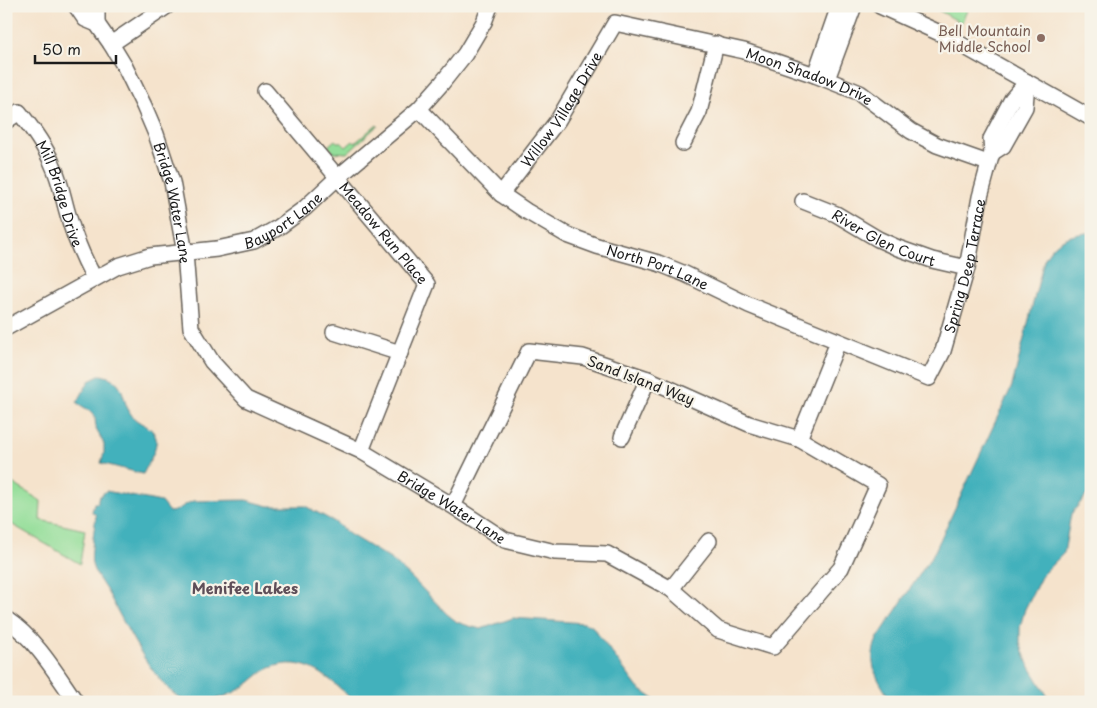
<svg xmlns="http://www.w3.org/2000/svg" width="1097" height="708" font-family="'Playpen Sans',sans-serif">
	<style>
		.green { fill: #94de9a; stroke: #587d5b }
		.water { fill: #42b1bc; stroke: #2f666c }
		.lines { fill: none; stroke-linecap: round; stroke-linejoin: round }
		.minor-casing { stroke: #68625a; stroke-width: 18 }
		.minor { stroke: #fff; stroke-width: 15 }
		.education-dot { fill: #8d6e63; stroke: #f7f3e8; stroke-width: 2 }
		.labels { text-anchor: middle; dominant-baseline: central; stroke-width: 4.5; stroke-linejoin: round; paint-order: stroke }
		.education-label { font-size: 14px; fill: #785e54; stroke: #f7f3e8; text-anchor: end }
		.street-label { font-size: 14px; fill: #1c1c1c; stroke: #f7f3e8 }
		.neighbourhood-label { font-size: 15px; font-weight: bold; fill: #5e4e58; stroke: #f7f3e8 }
	</style>
	<rect width="100%" height="100%" fill="#f7f3e8"/>
	<filter id="ink" filterUnits="userSpaceOnUse"><feTurbulence type="fractalNoise" baseFrequency=".02" numOctaves="2"/><feDisplacementMap in="SourceGraphic" scale="10" xChannelSelector="R" yChannelSelector="G"/><feConvolveMatrix kernelMatrix="1 2 1 2 8 2 1 2 1" color-interpolation-filters="sRGB"/></filter>
	<filter id="wash" filterUnits="userSpaceOnUse"><feTurbulence type="fractalNoise" baseFrequency=".0096" numOctaves="4" result="noise"/><feDisplacementMap in="SourceGraphic" scale="20" xChannelSelector="R" yChannelSelector="G"/><feGaussianBlur stdDeviation="1.12" result="paint"/><feColorMatrix in="noise" values="0 0 0 0 0 0 0 0 0 0 0 0 0 0 0 0 0 1.4 0 .05"/><feComposite in="paint" operator="in"/></filter>
	<g filter="url(#wash)">
		<rect width="100%" height="100%" fill="#f5e3cc"/>
		<!-- green -->
		<path class="green" d="M 931,6 L 966,6 L 969,7 L 961,23 Z
			M 377,124 L 378,125 L 347,153 L 333,152 L 328,146 L 335,140 L 337,142 L 341,142 L 346,147 L 353,141 L 355,143 Z
			M 6,479 L 41,501 L 40,520 L 85,530 L 80,564 L 6,521 Z"/>
		<!-- water -->
		<path class="water" d="M 1087,233 L 1091,233 L 1091,490 L 1071,514 L 1064,553 L 1042,575 L 1025,609 L 1020,627 L 1020,643 L 1027,662 L 1051,702 L 892,702 C 878,680 866,665 877,639 L 935,551 L 1012,386 L 1044,260 C 1053,242 1067,235 1087,233 Z
			M 101,375 C 130,381 118,400 134,418 C 141,425 153,426 156,438 C 158,448 148,464 143,474 L 101,463 L 104,453 L 104,444 L 96,429 L 95,418 L 90,411 L 77,403 L 89,381 Z
			M 106,491 L 161,502 L 169,512 C 178,512 184,504 193,501 L 246,500 L 269,506 L 305,506 L 335,522 L 349,534 L 392,560 L 413,579 L 447,614 L 457,622 L 469,626 L 481,629 L 513,618 L 584,623 L 592,626 L 638,688 L 658,702 L 356,702 L 352,700 C 330,678 305,654 270,668 C 260,672 252,682 242,688 C 229,696 211,702 195,701 C 191,701 185,701 181,699 C 151,680 125,624 108,593 C 104,586 93,572 92,564 C 90,556 95,524 96,515 L 92,512 L 94,503 L 98,503 L 98,498 Z"/>
	</g>
	<g filter="url(#ink)">
		<g class="lines">
			<!-- minor casing -->
			<g class="minor-casing">
				<g id="minor">
					<path id="s1" d="M 76,6 L 85,19 L 97,24 L 111,44 L 125,67 L 144,106 L 156,134 L 172,182 L 185,253 L 191,328 L 212,362 L 246,399 L 361,451 L 453,506 L 505,540 L 555,552 L 607,554 L 671,589 L 718,630 L 773,647 L 841,568 L 878,485 L 799,439 L 749,424 L 648,379 L 583,357 L 529,351 L 453,506"/>
					<path d="M 92,6 L 97,12 L 97,24"/>
					<path d="M 880,6 L 944,35 L 1091,118"/>
					<path d="M 111,44 L 167,6"/>
					<path d="M 815,75 L 839,6"/>
					<path d="M 827,79 L 854,6"/>
					<path id="s2" d="M 265,91 L 427,284 L 361,451"/>
					<path id="s3" d="M 419,109 L 501,194 L 526,211 L 567,235 L 597,246 L 658,263 L 685,274 L 749,305 L 929,378 L 943,351 L 967,268 L 980,197 L 992,153 L 991,139 L 1012,99 L 1027,82"/>
					<path id="s4" d="M 6,121 L 19,112 C 32,128 44,144 52,163 C 61,182 63,199 69,218 C 75,239 84,259 94,278"/>
					<path d="M 683,143 L 699,112 L 716,44"/>
					<path d="M 992,153 L 1003,146 L 1025,107 L 1027,82"/>
					<path id="s5" d="M 501,194 L 558,120 L 615,23 L 744,51 L 815,75 L 860,93 L 911,131 L 937,145 L 988,163"/>
					<path id="s6" d="M 803,201 L 836,214 L 878,239 L 898,248 L 932,260 L 967,268"/>
					<path id="s7" d="M 6,328 L 118,266 L 150,256 L 217,249 L 254,241 L 279,227 L 305,208 L 337,178 L 419,109 L 442,83 L 465,54 L 484,22 L 490,6"/>
					<path d="M 334,332 L 400,353"/>
					<path d="M 622,437 L 648,379"/>
					<path d="M 799,439 L 838,342"/>
					<path d="M 671,589 L 709,541"/>
					<path d="M 6,619 C 37,640 55,672 76,702"/>
				</g>
			</g>
			<!-- minor -->
			<use href="#minor" class="minor"/>
		</g>
	</g>
	<!-- markers -->
	<circle class="education-dot" cx="1041" cy="38" r="5"/>
	<g class="labels">
		<!-- education labels -->
		<g class="education-label">
			<text x="1031" y="30">Bell Mountain<tspan x="1031" dy="16">Middle School</tspan></text>
		</g>
		<!-- street labels -->
		<g class="street-label">
			<text stroke="none"><textPath href="#s5" startOffset="408">Moon Shadow Drive</textPath></text>
			<text stroke="none"><textPath href="#s5" startOffset="104">Willow Village Drive</textPath></text>
			<text stroke="none"><textPath href="#s4" startOffset="108">Mill Bridge Drive</textPath></text>
			<text stroke="none"><textPath href="#s1" startOffset="225">Bridge Water Lane</textPath></text>
			<text stroke="none"><textPath href="#s7" startOffset="302">Bayport Lane</textPath></text>
			<text stroke="none"><textPath href="#s2" startOffset="185">Meadow Run Place</textPath></text>
			<text stroke="none"><textPath href="#s6" startOffset="89">River Glen Court</textPath></text>
			<text stroke="none"><textPath href="#s3" startOffset="704">Spring Deep Terrace</textPath></text>
			<text stroke="none"><textPath href="#s3" startOffset="292">North Port Lane</textPath></text>
			<text transform="translate(641 380) rotate(21)">Sand Island Way</text>
			<text stroke="none"><textPath href="#s1" startOffset="675">Bridge Water Lane</textPath></text>
		</g>
		<!-- neighbourhood labels -->
		<g class="neighbourhood-label">
			<text x="245" y="587">Menifee Lakes</text>
		</g>
	</g>
	<!-- margin -->
	<rect width="1097" height="708" fill="none" stroke="#f7f3e8" stroke-width="25"/>
	<!-- scale -->
	<path d="M35 55v8h81v-8" fill="none" stroke="#1c1c1c" stroke-width="2.5"/>
	<text x="42" y="55" font-size="15" fill="#1c1c1c" stroke="#f7f3e8" stroke-width="4" paint-order="stroke">50 m</text>
</svg>
